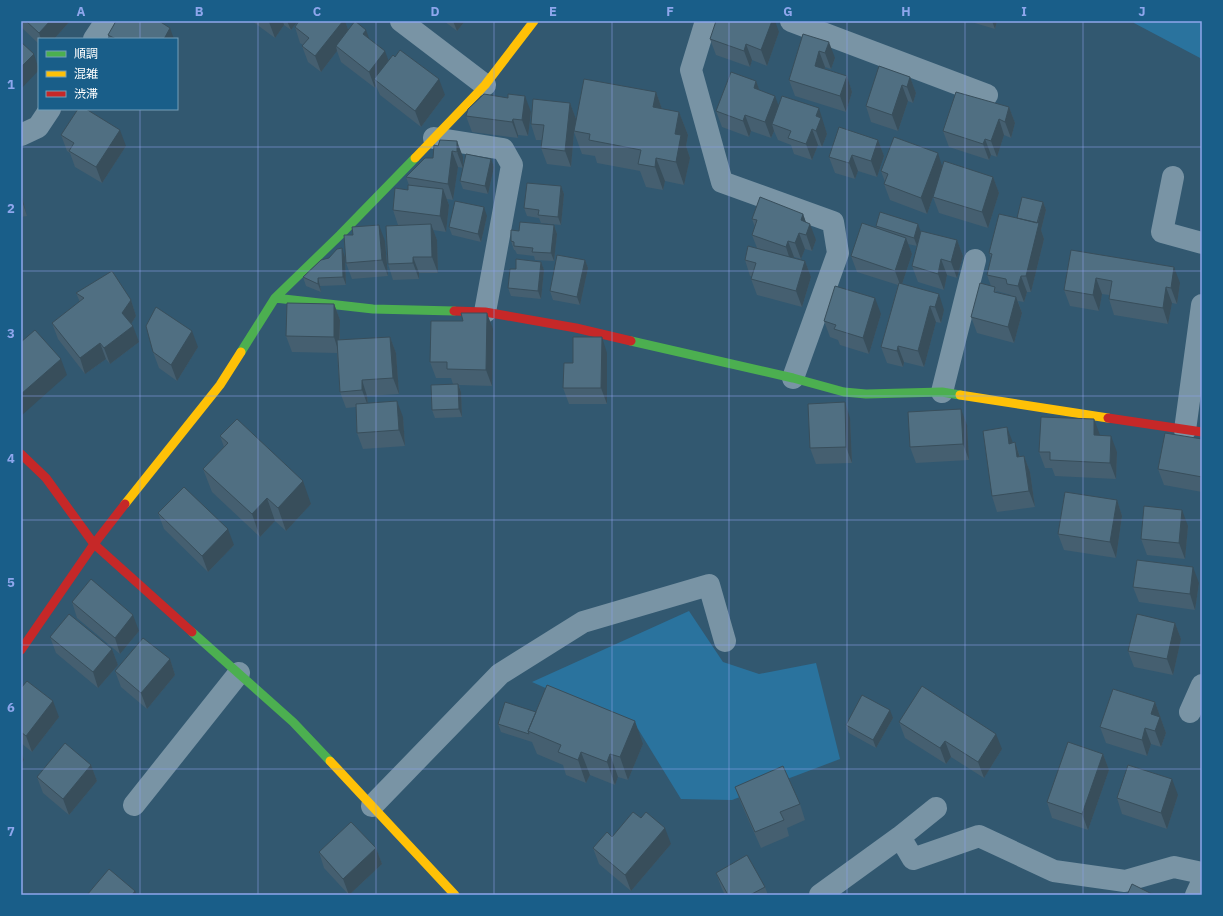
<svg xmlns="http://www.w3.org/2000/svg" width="1223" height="916" font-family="'IBM Plex Sans','Noto Sans JP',sans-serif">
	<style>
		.green { fill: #2a739e }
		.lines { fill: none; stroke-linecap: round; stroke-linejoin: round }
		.street { stroke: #7994a5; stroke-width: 22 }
		.fast { stroke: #4caf50; stroke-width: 9 }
		.slow { stroke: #ffc107; stroke-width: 9 }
		.jam { stroke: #c62828; stroke-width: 9 }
		.wall { fill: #455f70; fill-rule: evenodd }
		.shaded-wall { fill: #384e5b }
		.building { fill: #506f82; stroke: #384e5b }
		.grid { fill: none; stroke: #8ea6ec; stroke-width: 1; stroke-opacity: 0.55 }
		.neatline { fill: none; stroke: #8ea6ec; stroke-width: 1.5 }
		.grid-label { font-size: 13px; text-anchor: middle; font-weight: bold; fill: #8ea6ec }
	</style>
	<rect width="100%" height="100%" fill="#325870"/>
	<!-- green -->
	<path class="green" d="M 1133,21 L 1202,21 L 1202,59 L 1134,23 Z
		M 689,611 L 723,662 L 759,674 L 816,663 L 840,759 L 732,800 L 681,799 L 638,729 L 532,682 Z"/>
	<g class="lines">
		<!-- street -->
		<path class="street" d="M 401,21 L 485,85
			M 706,21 L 691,70 L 722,182 L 833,222 L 838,253 L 793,378
			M 791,21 L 987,95
			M 94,39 L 106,21
			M 21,135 L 38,127 L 50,109
			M 434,138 L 503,149 L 512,165 L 485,312
			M 1173,177 L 1162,232 L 1202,243
			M 942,392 L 975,260
			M 1185,430 L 1202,305
			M 1190,712 L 1202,685
			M 134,805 L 239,673
			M 372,806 L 500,674 L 583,622 L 709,585 L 725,641
			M 900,837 L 936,808
			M 820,895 L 900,837 L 913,859 L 979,836 L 1054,871 L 1125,881 L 1174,867 L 1202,873
			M 1196,895 L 1202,882"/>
		<!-- fast -->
		<path class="fast" d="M 275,298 L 373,309 L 454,311
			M 631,341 L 793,378 L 844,392 L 866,394 L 942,392 L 960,395
			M 241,352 L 275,298 L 340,235 L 415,158
			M 192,632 L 293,722 L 330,761"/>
		<!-- slow -->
		<path class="slow" d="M 415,158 L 485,85 L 534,21
			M 960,395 L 1108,418
			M 125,504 L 220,385 L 241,352
			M 330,761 L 455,895"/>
		<!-- jam -->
		<path class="jam" d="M 454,311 L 485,312 L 576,328 L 631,341
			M 1108,418 L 1202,432
			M 21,454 L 46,478 L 94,544 L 192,632
			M 21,650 L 94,544 L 125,504"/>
	</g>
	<!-- wall -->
	<path class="wall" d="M 21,21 L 70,21 L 54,39 L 39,39 L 39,44 L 21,27 Z
		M 252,21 L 345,21 L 348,30 L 369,39 L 388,60 L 445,95 L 421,127 L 380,95 L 376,86 L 375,88 L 341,62 L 337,51 L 321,72 L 308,62 L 302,46 L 303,45 L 300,43 L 295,27 L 297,23 L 297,22 L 291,30 L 284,25 L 275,38 Z
		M 444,21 L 465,21 L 457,31 Z
		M 968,21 L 997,21 L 995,29 Z
		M 779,32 L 767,66 L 752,60 L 750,67 L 716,55 L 710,39 Z
		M 803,34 L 835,58 L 831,69 L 825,67 L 825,69 L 847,76 L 852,92 L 846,112 L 795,96 L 789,80 Z
		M 108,35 L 174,39 L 109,39 Z
		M 910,77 L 916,93 L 913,103 L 908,101 L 898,131 L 871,122 L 866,106 Z
		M 756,81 L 759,90 L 779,106 L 824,124 L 824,125 L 827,134 L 822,147 L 818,145 L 812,160 L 794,154 L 791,145 L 778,140 L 774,131 L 771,138 L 751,131 L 749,137 L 722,127 L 716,111 Z
		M 656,92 L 662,109 L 679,112 L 688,135 L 686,146 L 690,158 L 684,185 L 665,181 L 663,190 L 646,187 L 640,171 L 597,163 L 595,156 L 582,154 L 574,132 L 571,167 L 547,164 L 541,148 L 542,140 L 536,140 L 531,124 L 570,103 L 576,119 L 575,125 Z
		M 1009,107 L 1015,123 L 1011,138 L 1004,135 L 997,157 L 991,155 L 989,160 L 949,147 L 943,131 Z
		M 531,112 L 528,136 L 518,135 L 518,138 L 472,132 L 466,116 Z
		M 61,135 L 126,146 L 102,183 L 75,167 L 70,153 L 67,151 Z
		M 440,140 L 463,157 L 463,168 L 458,167 L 453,200 L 447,199 L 449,205 L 446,232 L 433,230 L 437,240 L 438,273 L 419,273 L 419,279 L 393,280 L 388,264 L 398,225 L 393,210 L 408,190 L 409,185 L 406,177 L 433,158 L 438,146 Z
		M 878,140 L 884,156 L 877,177 L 858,171 L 855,179 L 835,173 L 829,157 Z
		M 491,159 L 494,167 L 488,194 L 463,189 L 460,181 Z
		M 943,167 L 993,177 L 999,193 L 988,228 L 939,213 L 933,197 L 927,214 L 890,200 L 884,184 L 885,182 L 881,171 Z
		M 561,186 L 564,194 L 561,225 L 541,223 L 539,218 L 527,216 L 524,208 Z
		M 21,192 L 27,216 L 21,217 Z
		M 1043,202 L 1046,210 L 1041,230 L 1044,239 L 1031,292 L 1027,292 L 1024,302 L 1018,301 L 1022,313 L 1014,343 L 977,333 L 971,317 L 991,286 L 987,275 L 991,258 L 989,253 L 1017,218 ZM 996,291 L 1011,295 L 1011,296 L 997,292 Z
		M 803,214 L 806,223 L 816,240 L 812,251 L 805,249 L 801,259 L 794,257 L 793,258 L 805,261 L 811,277 L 802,307 L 757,295 L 751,279 L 752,276 L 750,276 L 745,260 L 757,248 L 752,235 L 755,227 L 752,219 Z
		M 487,216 L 481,242 L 452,235 L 449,227 Z
		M 554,225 L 557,234 L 554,261 L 535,260 L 534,256 L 517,254 L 515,250 L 514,250 L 511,241 L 519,231 Z
		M 876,226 L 921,232 L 957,240 L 963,256 L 957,278 L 947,275 L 944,290 L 918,282 L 912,266 L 917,246 L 908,244 L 912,254 L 902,284 L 944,310 L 941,323 L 936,322 L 924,367 L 904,362 L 903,367 L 887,363 L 881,347 L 898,285 L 857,272 L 851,256 L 877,228 Z
		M 385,241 L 388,276 L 352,279 L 346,263 Z
		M 342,248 L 345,257 L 346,285 L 320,286 L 321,292 L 306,286 L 303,277 Z
		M 1071,250 L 1180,283 L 1177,304 L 1172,303 L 1168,324 L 1114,315 L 1109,299 L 1109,295 L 1102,294 L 1099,311 L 1070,306 L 1064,290 Z
		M 585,260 L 588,268 L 580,305 L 553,300 L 550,291 Z
		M 541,262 L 544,270 L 541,299 L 511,296 L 508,288 L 516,269 Z
		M 76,293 L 131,300 L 136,316 L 131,324 L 139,342 L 110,364 L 106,359 L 85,374 L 58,339 L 52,323 L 80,302 Z
		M 334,304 L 340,320 L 340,340 L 390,337 L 396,353 L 399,394 L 367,396 L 368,403 L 403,417 L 405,446 L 363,449 L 357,433 L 356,407 L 346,408 L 340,392 L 337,353 L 292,352 L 286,336 Z
		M 881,314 L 869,354 L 840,345 L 838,340 L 830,337 L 824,321 Z
		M 493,329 L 492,386 L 459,385 L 461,392 L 462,417 L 435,418 L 432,410 L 453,384 L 451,378 L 436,378 L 430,362 Z
		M 198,347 L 177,381 L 159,368 L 153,352 Z
		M 607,353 L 607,404 L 569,404 L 563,388 L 573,363 Z
		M 850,418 L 852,463 L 816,464 L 810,448 Z
		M 967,425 L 969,460 L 916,463 L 910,447 Z
		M 1100,435 L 1117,452 L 1116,479 L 1055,476 L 1052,468 L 1045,468 L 1039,452 Z
		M 220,436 L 311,504 L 286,531 L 275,521 L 260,537 L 212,492 L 203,469 L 224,447 Z
		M 1202,439 L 1202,492 L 1164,485 L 1158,469 Z
		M 1013,442 L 1015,442 L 1020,457 L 1024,456 L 1030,472 L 1035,507 L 997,512 L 992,496 Z
		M 1117,500 L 1122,516 L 1116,558 L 1064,550 L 1058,534 Z
		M 158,513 L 234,545 L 208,572 L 164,529 Z
		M 1188,526 L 1185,559 L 1147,555 L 1141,539 Z
		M 1199,583 L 1195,610 L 1139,602 L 1133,587 Z
		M 72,602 L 139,631 L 120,654 L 77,618 Z
		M 1175,623 L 1181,639 L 1173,675 L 1134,667 L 1128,651 Z
		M 50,637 L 112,649 L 118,665 L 98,688 L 56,653 Z
		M 170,659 L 175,675 L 147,709 L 121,687 L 115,671 Z
		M 21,688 L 59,717 L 32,752 L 21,743 Z
		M 1155,702 L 1166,733 L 1161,747 L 1151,744 L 1147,756 L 1106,743 L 1100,727 Z
		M 536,712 L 643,744 L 628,780 L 618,777 L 615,785 L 590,775 L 586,783 L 566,775 L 563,765 L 537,754 L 532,742 L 501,732 L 498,724 Z
		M 893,718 L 876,748 L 849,733 L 846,725 Z
		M 899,722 L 1002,749 L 984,778 L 951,757 L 946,764 L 905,738 Z
		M 1103,754 L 1109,770 L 1088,830 L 1052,818 L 1047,802 Z
		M 91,765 L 97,781 L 69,815 L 43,793 L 37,777 Z
		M 735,787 L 800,804 L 805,820 L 787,828 L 789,836 L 761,848 L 741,803 Z
		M 1178,795 L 1167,829 L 1122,814 L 1117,798 Z
		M 612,837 L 671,844 L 631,891 L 599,864 L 593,848 Z
		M 376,848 L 382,864 L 349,895 L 324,868 L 319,852 Z
		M 716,873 L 765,887 L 768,895 L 725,895 L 722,889 Z"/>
	<!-- shaded-wall -->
	<path class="shaded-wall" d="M 50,21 L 70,21 L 54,39 L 41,39 L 39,33 Z
		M 270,21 L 283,21 L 284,25 L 275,38 L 269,22 Z
		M 287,21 L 297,21 L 297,22 L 291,30 Z
		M 343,21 L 345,21 L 350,35 L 336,46 L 337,51 L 321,72 L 315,56 Z
		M 453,21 L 465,21 L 457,31 Z
		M 772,21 L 775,21 L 779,32 L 767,66 L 761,50 Z
		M 992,21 L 997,21 L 995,29 Z
		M 170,28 L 174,39 L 164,39 Z
		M 366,30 L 372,46 L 363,34 Z
		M 829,42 L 835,58 L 831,69 L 825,53 Z
		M 746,44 L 752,60 L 750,67 L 744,51 Z
		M 385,51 L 391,67 L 374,79 L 376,86 L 375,88 L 369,72 Z
		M 819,51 L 825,67 L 821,82 L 815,66 Z
		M 34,54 L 39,70 L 21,89 L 21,67 Z
		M 847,76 L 852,92 L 846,112 L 840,96 Z
		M 910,77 L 916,93 L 913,103 L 907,87 Z
		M 439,79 L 445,95 L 421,127 L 415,111 Z
		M 756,81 L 762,97 L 754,88 Z
		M 902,85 L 908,101 L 898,131 L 892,115 Z
		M 656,92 L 664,115 L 653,107 Z
		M 525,96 L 531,112 L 528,136 L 522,120 Z
		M 775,96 L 781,112 L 772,124 L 774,131 L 771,138 L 765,122 Z
		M 570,103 L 576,119 L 575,131 L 574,131 L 574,132 L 571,167 L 565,151 Z
		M 1009,107 L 1015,123 L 1011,138 L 1005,122 Z
		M 819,108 L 827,134 L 822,147 L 816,131 L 816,116 Z
		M 679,112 L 688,135 L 686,146 L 690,158 L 684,185 L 676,162 L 675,134 Z
		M 745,115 L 751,131 L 749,137 L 743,121 Z
		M 513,119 L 518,135 L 518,138 L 512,122 Z
		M 999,119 L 1004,135 L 997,157 L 991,141 Z
		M 812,129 L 818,145 L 812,160 L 806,144 Z
		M 120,130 L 126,146 L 102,183 L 96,167 Z
		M 985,139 L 991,155 L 989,160 L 983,144 Z
		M 878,140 L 884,156 L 877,177 L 871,161 Z
		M 457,141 L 463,157 L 463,168 L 457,152 Z
		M 452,151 L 458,167 L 453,200 L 448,184 Z
		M 938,153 L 943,169 L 927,214 L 921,198 Z
		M 852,155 L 858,171 L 855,179 L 849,163 Z
		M 656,158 L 665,181 L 663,190 L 655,167 Z
		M 491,159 L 494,167 L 488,194 L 485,186 Z
		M 993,177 L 999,193 L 988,228 L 982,212 Z
		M 561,186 L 564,194 L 561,225 L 558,217 Z
		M 443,189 L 449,205 L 446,232 L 440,216 Z
		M 21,192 L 27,216 L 21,198 Z
		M 1043,202 L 1046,210 L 1041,230 L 1044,239 L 1031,292 L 1026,276 L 1037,226 Z
		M 484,207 L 487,216 L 481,242 L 478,234 Z
		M 803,214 L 808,228 L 810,224 L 816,240 L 812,251 L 801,220 Z
		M 431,224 L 437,240 L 438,273 L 432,257 Z
		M 918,224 L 921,232 L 917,246 L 914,238 Z
		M 379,225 L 385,241 L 388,276 L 382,260 Z
		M 554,225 L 557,234 L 554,261 L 551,253 Z
		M 799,233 L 805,249 L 801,259 L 795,243 Z
		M 906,238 L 912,254 L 901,287 L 895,271 Z
		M 957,240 L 963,256 L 957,278 L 951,262 Z
		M 788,241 L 794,257 L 791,263 L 786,247 Z
		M 342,248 L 345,257 L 346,285 L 343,277 Z
		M 413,257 L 419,273 L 419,279 L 413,263 Z
		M 941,259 L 947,275 L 944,290 L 938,274 Z
		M 585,260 L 588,268 L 580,305 L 577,297 Z
		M 805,261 L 811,277 L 802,307 L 796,291 Z
		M 541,262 L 544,270 L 541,299 L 538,291 Z
		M 1174,267 L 1180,283 L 1177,304 L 1171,288 Z
		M 1021,276 L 1027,292 L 1024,302 L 1018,286 Z
		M 318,278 L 320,286 L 321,292 L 318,284 Z
		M 1096,278 L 1102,294 L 1099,311 L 1093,295 Z
		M 1166,287 L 1172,303 L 1168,324 L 1163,308 Z
		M 939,294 L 944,310 L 941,323 L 935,307 Z
		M 1016,297 L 1022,313 L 1014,343 L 1008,327 Z
		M 875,298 L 881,314 L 869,354 L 863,338 Z
		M 131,300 L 136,316 L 128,329 L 122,313 Z
		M 334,304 L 340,320 L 339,353 L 334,337 Z
		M 930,306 L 936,322 L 924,367 L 918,351 Z
		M 487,313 L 493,329 L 492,386 L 486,370 Z
		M 133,326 L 139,342 L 110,364 L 104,348 Z
		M 192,331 L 198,347 L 177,381 L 171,365 Z
		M 390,337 L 396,353 L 399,394 L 393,378 Z
		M 602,337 L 607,353 L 607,404 L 601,388 Z
		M 100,343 L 106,359 L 85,374 L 80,358 Z
		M 898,346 L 904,362 L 903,367 L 897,351 Z
		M 61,359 L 67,375 L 21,416 L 21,394 Z
		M 362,380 L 367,396 L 368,406 L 362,390 Z
		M 458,384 L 461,392 L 462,417 L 459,409 Z
		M 397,401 L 403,417 L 405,446 L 399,430 Z
		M 845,402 L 850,418 L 852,463 L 846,447 Z
		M 961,409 L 967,425 L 969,460 L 963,444 Z
		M 1094,419 L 1100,435 L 1100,451 L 1094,435 Z
		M 1007,427 L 1013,443 L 1009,444 Z
		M 1111,436 L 1117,452 L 1116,479 L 1110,463 Z
		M 1015,442 L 1020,458 L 1017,457 Z
		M 1024,456 L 1030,472 L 1035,507 L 1029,491 Z
		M 303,481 L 311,504 L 286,531 L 278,508 Z
		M 267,498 L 275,521 L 260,537 L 252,514 Z
		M 1117,500 L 1122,516 L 1116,558 L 1110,542 Z
		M 1182,510 L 1188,526 L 1185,559 L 1179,543 Z
		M 228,529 L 234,545 L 208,572 L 202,556 Z
		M 1193,567 L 1199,583 L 1195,610 L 1190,594 Z
		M 133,615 L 139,631 L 120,654 L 115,638 Z
		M 1175,623 L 1181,639 L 1173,675 L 1167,659 Z
		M 112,649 L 118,665 L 98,688 L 93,672 Z
		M 170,659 L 175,675 L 147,709 L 141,693 Z
		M 53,701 L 59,717 L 32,752 L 26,736 Z
		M 1155,702 L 1166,733 L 1161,747 L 1155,731 L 1151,714 Z
		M 890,710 L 893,718 L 876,748 L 873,740 Z
		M 635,721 L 643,744 L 628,780 L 620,757 Z
		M 1145,728 L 1151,744 L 1147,756 L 1142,740 Z
		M 996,734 L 1002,749 L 984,778 L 978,762 Z
		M 945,741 L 951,757 L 946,764 L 940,748 Z
		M 21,751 L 24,760 L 21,764 Z
		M 581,752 L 590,775 L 586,783 L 578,760 Z
		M 610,754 L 618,777 L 615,785 L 607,762 Z
		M 1103,754 L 1109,770 L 1088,830 L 1082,814 Z
		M 91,765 L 97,781 L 69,815 L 63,799 Z
		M 1172,779 L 1178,795 L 1167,829 L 1161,813 Z
		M 665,828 L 671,844 L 631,891 L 625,875 Z
		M 376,848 L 382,864 L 349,895 L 343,879 Z
		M 135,891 L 137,895 L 132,895 Z"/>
	<!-- building -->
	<path class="building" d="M 26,21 L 50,21 L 39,33 Z
		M 116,21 L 159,21 L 170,28 L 164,39 L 116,39 L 108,35 Z
		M 299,21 L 343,21 L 315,56 L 302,46 L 309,38 L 295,27 Z
		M 355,21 L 366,30 L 363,34 L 385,51 L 369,72 L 336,46 Z
		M 716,21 L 772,21 L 761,50 L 746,44 L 744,51 L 710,39 Z
		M 803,34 L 829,42 L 825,53 L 819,51 L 815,66 L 847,76 L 840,96 L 789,80 Z
		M 21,42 L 34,54 L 21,67 Z
		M 400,50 L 439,79 L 415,111 L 374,79 L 393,55 L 395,57 Z
		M 879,66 L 910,77 L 907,87 L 902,85 L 892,115 L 866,106 Z
		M 731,72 L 756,81 L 754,88 L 775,96 L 765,122 L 745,115 L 743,121 L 716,111 Z
		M 584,79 L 656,92 L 653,107 L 679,112 L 675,134 L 681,135 L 676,162 L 656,158 L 655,167 L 638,164 L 641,150 L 589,140 L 590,134 L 574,131 Z
		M 956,92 L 1009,107 L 1005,122 L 999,119 L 991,141 L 985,139 L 983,144 L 943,131 Z
		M 484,94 L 508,98 L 508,94 L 525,96 L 522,120 L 513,119 L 512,122 L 466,116 L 468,109 Z
		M 782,96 L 819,108 L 816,116 L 821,118 L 816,131 L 812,129 L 806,144 L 788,138 L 791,131 L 772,124 Z
		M 533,99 L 570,103 L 565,151 L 541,148 L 544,125 L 531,124 Z
		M 78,109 L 86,109 L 120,130 L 96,167 L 69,151 L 74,143 L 61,135 Z
		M 839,127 L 878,140 L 871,161 L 852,155 L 849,163 L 829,157 Z
		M 894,137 L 938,153 L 921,198 L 884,184 L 888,174 L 881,171 Z
		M 440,140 L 457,141 L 457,152 L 452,151 L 448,184 L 406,177 L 425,158 L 433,158 L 434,145 L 438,146 Z
		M 466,154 L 491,159 L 485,186 L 460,181 Z
		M 944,161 L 993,177 L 982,212 L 933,197 Z
		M 527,183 L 561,186 L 558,217 L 538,215 L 539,210 L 524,208 Z
		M 408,185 L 443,189 L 440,216 L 393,210 L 395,188 L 408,190 Z
		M 760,197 L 803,214 L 801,220 L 810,224 L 806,235 L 799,233 L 795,243 L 788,241 L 786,247 L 752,235 L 757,220 L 752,219 Z
		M 1022,197 L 1043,202 L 1037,223 L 1017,218 Z
		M 455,201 L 484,207 L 478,234 L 449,227 Z
		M 880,212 L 918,224 L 914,238 L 876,226 Z
		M 999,214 L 1039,223 L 1026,276 L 1021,276 L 1018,286 L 1007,284 L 1006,279 L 987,275 L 992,254 L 989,253 Z
		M 520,222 L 554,225 L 551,253 L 532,252 L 533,248 L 514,246 L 514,242 L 511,241 L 511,230 L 519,231 Z
		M 862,223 L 906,238 L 895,271 L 851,256 Z
		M 431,224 L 432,257 L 413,257 L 413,263 L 388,264 L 386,226 Z
		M 379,225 L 382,260 L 346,263 L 344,235 L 353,235 L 352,227 Z
		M 921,231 L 957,240 L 951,262 L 941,259 L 938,274 L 912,266 Z
		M 748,246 L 805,261 L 796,291 L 751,279 L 756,263 L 745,260 Z
		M 342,248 L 343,277 L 318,278 L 318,284 L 303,277 L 321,260 L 329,258 L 337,249 Z
		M 1071,250 L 1174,267 L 1171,288 L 1166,287 L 1163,308 L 1109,299 L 1112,281 L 1096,278 L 1093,295 L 1064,290 Z
		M 557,255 L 585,260 L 577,297 L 550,291 Z
		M 516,259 L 541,262 L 538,291 L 508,288 L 510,269 L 516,269 Z
		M 112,271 L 131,300 L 122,313 L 133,326 L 104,348 L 100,343 L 80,358 L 52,323 L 84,298 L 76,293 Z
		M 899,283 L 939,294 L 935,307 L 930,306 L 918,351 L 898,346 L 897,351 L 881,347 Z
		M 980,283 L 995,287 L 994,292 L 1016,297 L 1008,327 L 971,317 Z
		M 835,286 L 875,298 L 863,338 L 834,329 L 836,325 L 824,321 Z
		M 287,303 L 334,304 L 334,337 L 286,336 Z
		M 156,307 L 192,331 L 171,365 L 153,352 L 146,326 Z
		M 461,313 L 487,313 L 486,370 L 447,369 L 447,362 L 430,362 L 431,321 L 463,321 Z
		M 35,330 L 61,359 L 21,394 L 21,342 Z
		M 390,337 L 393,378 L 362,380 L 362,390 L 340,392 L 337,340 Z
		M 573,337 L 602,337 L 601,388 L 563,388 L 564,363 L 573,363 Z
		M 458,384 L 459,409 L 432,410 L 431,385 Z
		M 397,401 L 399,430 L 357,433 L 356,404 Z
		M 845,402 L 846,447 L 810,448 L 808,404 Z
		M 961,409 L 963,444 L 910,447 L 908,412 Z
		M 1041,417 L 1094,419 L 1094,435 L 1111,436 L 1110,463 L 1050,460 L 1050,452 L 1039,452 Z
		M 237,419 L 303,481 L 278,508 L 267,498 L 252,514 L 203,469 L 228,443 L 220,436 Z
		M 1007,427 L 1009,444 L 1015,442 L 1017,457 L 1024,456 L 1029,491 L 992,496 L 983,431 Z
		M 1165,433 L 1202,439 L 1202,477 L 1158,469 Z
		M 184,487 L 228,529 L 202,556 L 158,513 Z
		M 1065,492 L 1117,500 L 1110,542 L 1058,534 Z
		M 1144,506 L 1182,510 L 1179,543 L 1141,539 Z
		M 1137,560 L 1193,567 L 1190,594 L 1133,587 Z
		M 91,579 L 133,615 L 115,638 L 72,602 Z
		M 69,614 L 112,649 L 93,672 L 50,637 Z
		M 1137,614 L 1175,623 L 1167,659 L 1128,651 Z
		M 143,638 L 170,659 L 141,693 L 115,671 Z
		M 27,681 L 53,701 L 26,736 L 21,732 L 21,688 Z
		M 547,685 L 635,721 L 620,757 L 610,754 L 607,762 L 581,752 L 578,760 L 558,752 L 561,745 L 528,731 Z
		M 922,686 L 996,734 L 978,762 L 945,741 L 940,748 L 899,722 Z
		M 1113,689 L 1155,702 L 1151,714 L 1160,717 L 1155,731 L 1145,728 L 1142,740 L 1100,727 Z
		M 862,695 L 890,710 L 873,740 L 846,725 Z
		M 505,702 L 536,712 L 528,731 L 529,734 L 498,724 Z
		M 1068,742 L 1103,754 L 1082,814 L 1047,802 Z
		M 65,743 L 91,765 L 63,799 L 37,777 Z
		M 1128,765 L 1172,779 L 1161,813 L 1117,798 Z
		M 783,766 L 800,804 L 780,812 L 784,820 L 755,832 L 735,787 Z
		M 633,812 L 641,818 L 646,812 L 665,828 L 625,875 L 593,848 L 607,832 L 612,837 Z
		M 351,822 L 376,848 L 343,879 L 319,852 Z
		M 747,855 L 765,887 L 750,895 L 728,895 L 716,873 Z
		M 109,869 L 135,891 L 132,895 L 87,895 Z
		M 1132,884 L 1154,895 L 1127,895 Z"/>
	<!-- grid -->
	<path class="grid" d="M 140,21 L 140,39M 258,21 L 258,895M 376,21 L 376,895M 494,21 L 494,895M 612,21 L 612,895M 729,21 L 729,895M 847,21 L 847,895M 965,21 L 965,895M 1083,21 L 1083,895M 140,109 L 140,895M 21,147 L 1202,147M 21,271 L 1202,271M 21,396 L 1202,396M 21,520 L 1202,520M 21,645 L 1202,645M 21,769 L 1202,769"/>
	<!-- border -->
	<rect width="1223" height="916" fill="none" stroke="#195e89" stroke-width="44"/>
	<!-- legend -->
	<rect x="38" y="38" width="140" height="72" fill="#195e89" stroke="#759eb8"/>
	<rect x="46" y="51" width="20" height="6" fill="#4caf50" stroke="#759eb8"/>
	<text x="74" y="58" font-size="12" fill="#ffffff">順調</text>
	<rect x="46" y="71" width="20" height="6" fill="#ffc107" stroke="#759eb8"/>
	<text x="74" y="78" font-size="12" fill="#ffffff">混雑</text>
	<rect x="46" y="91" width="20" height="6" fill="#c62828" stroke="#759eb8"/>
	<text x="74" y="98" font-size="12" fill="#ffffff">渋滞</text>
	<rect x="22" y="22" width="1179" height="872" class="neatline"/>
	<g class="grid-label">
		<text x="81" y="16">A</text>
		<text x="199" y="16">B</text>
		<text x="317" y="16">C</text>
		<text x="435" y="16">D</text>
		<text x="553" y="16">E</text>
		<text x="670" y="16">F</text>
		<text x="788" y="16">G</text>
		<text x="906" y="16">H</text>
		<text x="1024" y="16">I</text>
		<text x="1142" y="16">J</text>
		<text x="11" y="89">1</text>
		<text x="11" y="213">2</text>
		<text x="11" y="338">3</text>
		<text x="11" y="463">4</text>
		<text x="11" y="587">5</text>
		<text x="11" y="712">6</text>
		<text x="11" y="836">7</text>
	</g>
</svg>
